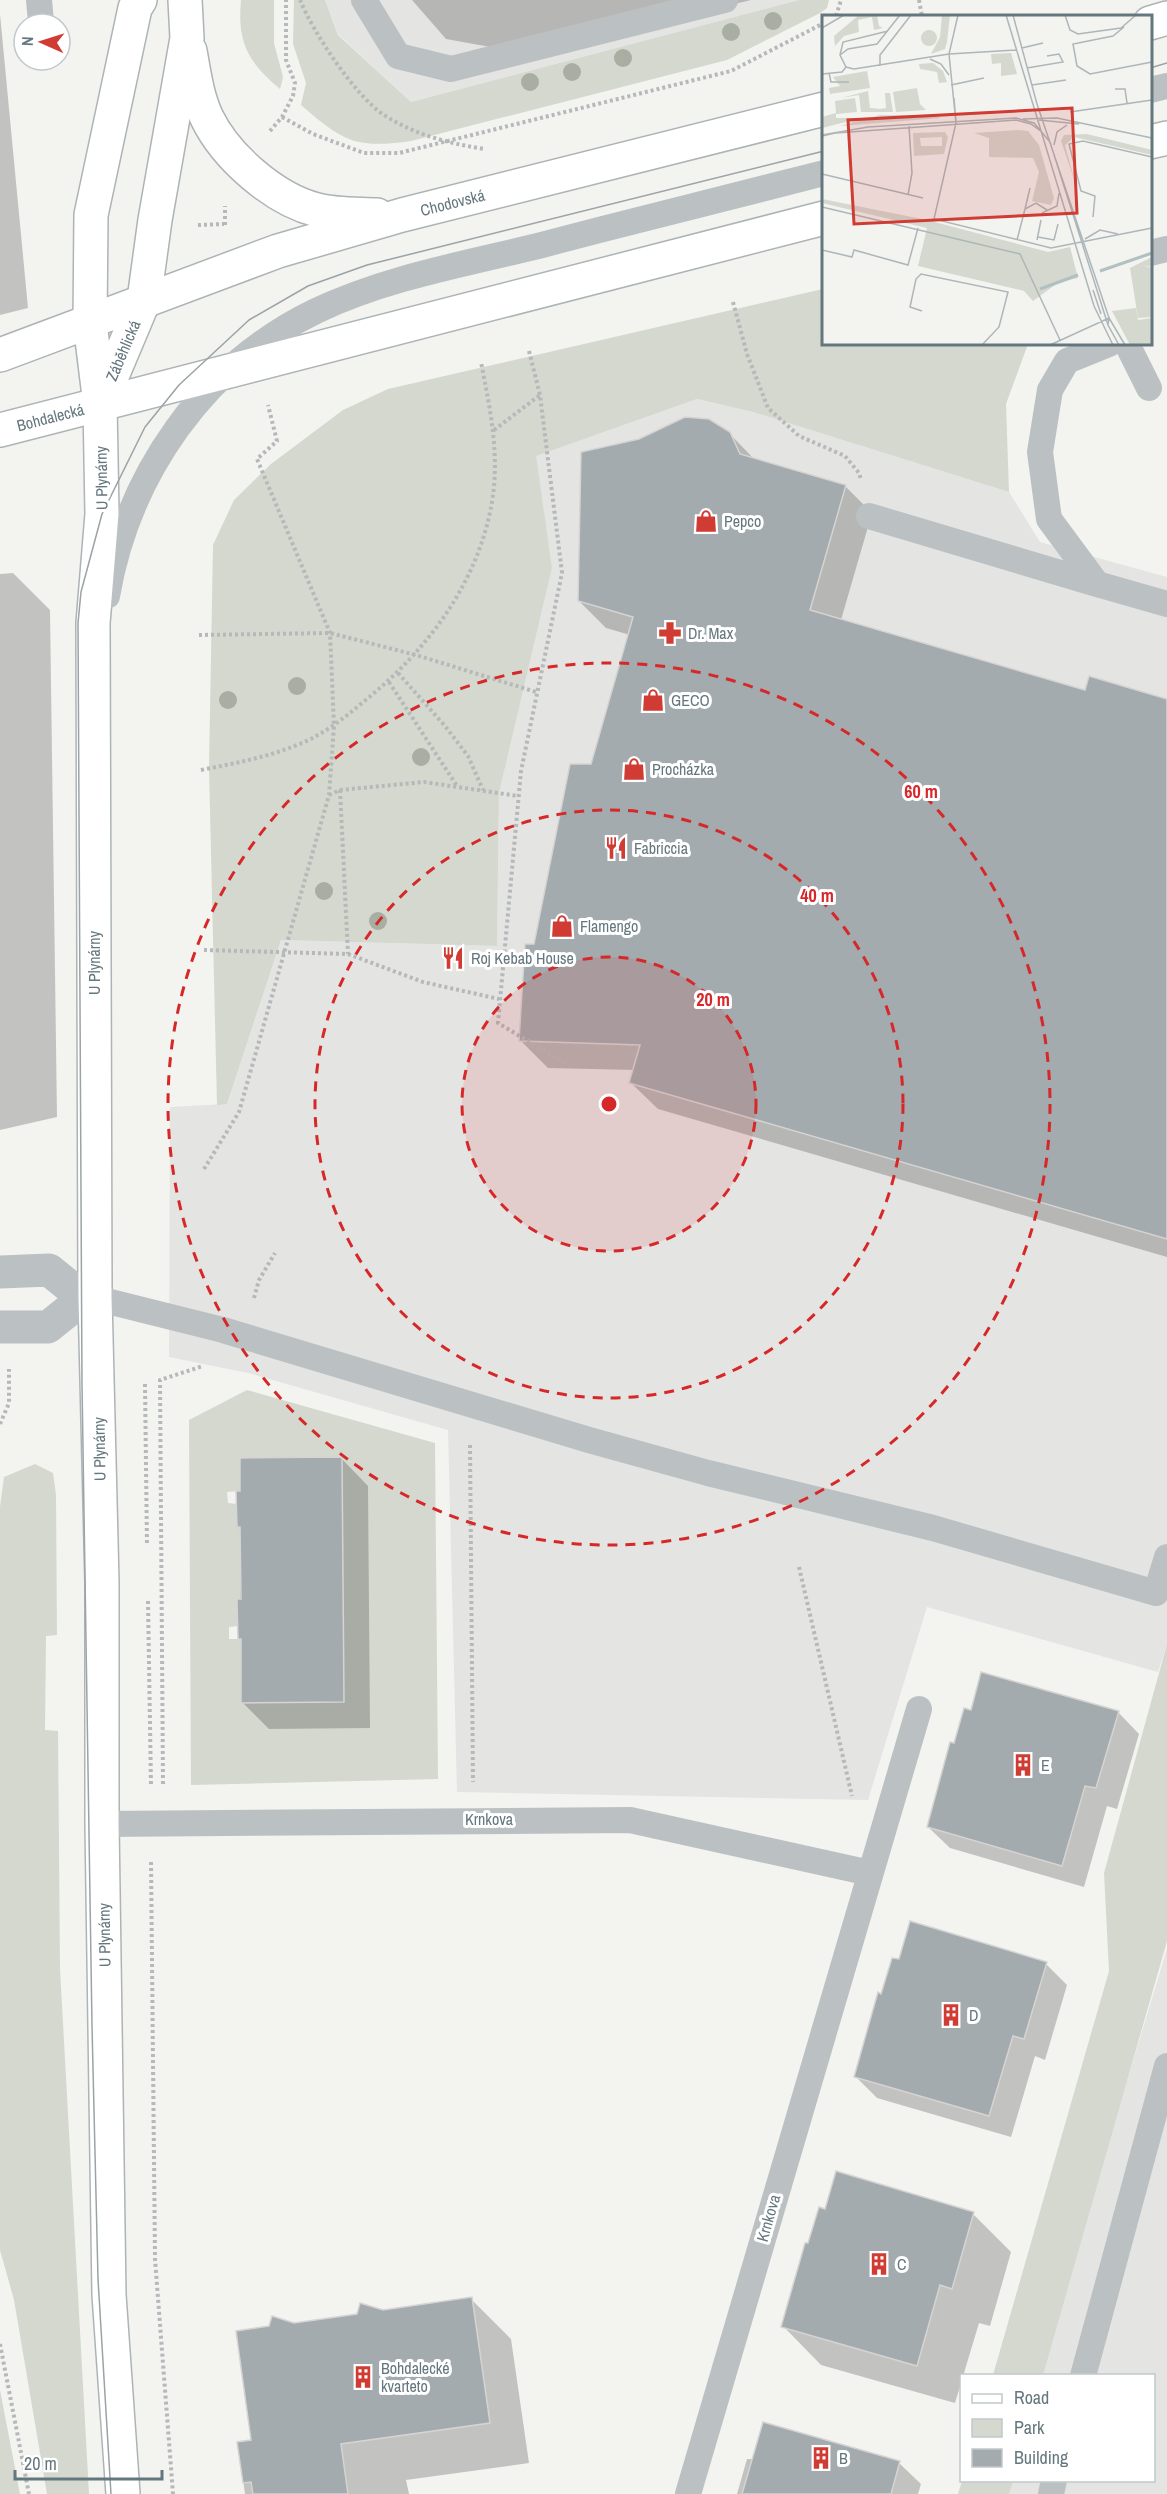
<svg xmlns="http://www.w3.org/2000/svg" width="1167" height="2494" font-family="'Archivo Narrow',sans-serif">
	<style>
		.built { fill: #e4e4e3 }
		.green { fill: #d4d8cf; fill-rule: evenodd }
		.shadow { fill: #0003 }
		.building { fill: #a3abae; stroke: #d5d4d3; stroke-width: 1.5 }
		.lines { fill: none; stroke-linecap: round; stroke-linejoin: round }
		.secondary-casing { stroke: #adb4b6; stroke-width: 36 }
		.path { stroke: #b5b9ba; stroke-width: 4; stroke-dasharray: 3 3; stroke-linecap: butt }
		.lane { stroke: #bbc0c2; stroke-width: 26 }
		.street { stroke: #bbc0c2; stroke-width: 33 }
		.secondary { stroke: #fff; stroke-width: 33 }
		.tram { stroke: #9ba3a6; stroke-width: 1.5 }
		.tree { fill: #a8aea2 }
		.ring { fill: none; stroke: #d62828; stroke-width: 3; stroke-dasharray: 10 8 }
		.labels { text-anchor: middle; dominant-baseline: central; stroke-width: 6; stroke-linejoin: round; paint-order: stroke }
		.street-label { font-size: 16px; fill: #65777e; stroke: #fff }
		.poi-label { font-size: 16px; fill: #65777e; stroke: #fff; text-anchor: start }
		.inset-river { fill: none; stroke: #b1c0c1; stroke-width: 3 }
		.inset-road { fill: none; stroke: #adb6b8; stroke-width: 1.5 }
		.view { fill: #d03c33; fill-opacity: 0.15; stroke: #d03c33; stroke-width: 3 }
		.inset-edge { fill: none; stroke: #65777e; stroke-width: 3 }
		.centre { fill: #d62828; stroke: #fff; stroke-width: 3 }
		.ring-label { font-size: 18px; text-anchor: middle; font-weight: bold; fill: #d62828; stroke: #fff; stroke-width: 6; stroke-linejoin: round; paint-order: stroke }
	</style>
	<rect width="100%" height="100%" fill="#f3f3f0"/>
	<!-- built -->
	<path class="built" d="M 325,0 L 799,0 L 411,102 L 338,34 Z
		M 697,399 L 753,412 L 1009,492 L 1040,542 L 1167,577 L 1167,1644 L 1158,1672 L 927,1607 L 868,1800 L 457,1792 L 448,1430 L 248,1373 L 169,1357 L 170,1107 L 227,1104 L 281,940 L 497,946 L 499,793 L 552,568 L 535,456 Z
		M 1167,1949 L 1167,2494 L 1002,2494 L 1006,2481 L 1154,2480 L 1154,2376 L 1038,2375 Z"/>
	<!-- green -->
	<path class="green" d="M 241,0 L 274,0 L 274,43 L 283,77 L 280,89 C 248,62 237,43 241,0 Z
		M 294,0 L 325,0 L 338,35 L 411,102 L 799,0 L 829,0 L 827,8 L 820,13 L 727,60 L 411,141 C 354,149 343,141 301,105 L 306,83 L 293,44 Z
		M 823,289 L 824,344 L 1028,344 L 1006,404 L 1009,492 L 753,412 L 697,399 L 536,456 L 552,568 L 499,793 L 497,946 L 281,940 L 227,1104 L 217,1105 L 209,768 L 213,545 L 234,500 L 271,464 L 343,410 L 388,389 Z
		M 247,1390 L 435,1443 L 438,1779 L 191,1785 L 189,1420 ZM 240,1458 L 342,1458 L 343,1702 L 241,1703 L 241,1639 L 229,1639 L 229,1627 L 238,1626 L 237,1599 L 241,1599 L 240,1527 L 237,1504 L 228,1503 L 227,1492 L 240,1491 Z
		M 35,1464 L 53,1473 L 56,1495 L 57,1635 L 46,1636 L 45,1730 L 58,1731 L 60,1969 L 89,2494 L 47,2494 L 14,2300 L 0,2250 L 0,1507 L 4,1477 Z
		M 1167,1644 L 1167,1941 L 1043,2375 L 993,2375 L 1109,1971 L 1104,1873 Z
		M 0,2390 L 20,2494 L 0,2494 Z
		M 962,2481 L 962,2480 L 1013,2481 L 1009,2494 L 958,2494 Z"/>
	<!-- shadow -->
	<path class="shadow" d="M 412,0 L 751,0 L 530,54 L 446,39 Z
		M 0,14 L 28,308 L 0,315 Z
		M 729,433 L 755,460 L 845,486 L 872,513 L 841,620 L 1086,692 L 1167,700 L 1167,1257 L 658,1109 L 631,1083 L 635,1070 L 548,1068 L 521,1041 L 535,946 L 592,766 L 630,635 L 606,628 L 579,601 Z
		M 13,573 L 50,610 L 57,1117 L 0,1130 L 0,574 Z
		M 342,1459 L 368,1486 L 370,1728 L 269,1729 L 242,1702 L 243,1641 L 239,1638 L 242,1529 L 239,1526 Z
		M 1118,1712 L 1139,1734 L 1117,1809 L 1107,1806 L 1084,1887 L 950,1848 L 928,1827 L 955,1745 Z
		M 1046,1964 L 1067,1985 L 1045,2060 L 1035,2056 L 1011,2137 L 877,2098 L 856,2077 L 882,1996 Z
		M 826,2211 L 973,2214 L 1011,2252 L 990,2326 L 979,2323 L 955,2403 L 821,2365 L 783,2326 L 809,2245 Z
		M 471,2299 L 511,2339 L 529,2463 L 406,2480 L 409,2494 L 245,2494 L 238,2443 L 253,2441 L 294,2324 Z
		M 747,2459 L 899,2463 L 921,2484 L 918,2494 L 737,2494 Z"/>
	<!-- building -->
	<path class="building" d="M 685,417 L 709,419 L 730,432 L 740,454 L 846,485 L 810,610 L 1085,690 L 1089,676 L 1167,699 L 1167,1239 L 629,1083 L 640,1045 L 519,1041 L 525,944 L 534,944 L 570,764 L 591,764 L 633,617 L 578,601 L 581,452 L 639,439 Z
		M 342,1457 L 344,1702 L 241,1703 L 241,1639 L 238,1639 L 237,1599 L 241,1599 L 240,1527 L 237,1527 L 236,1491 L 240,1491 L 240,1458 Z
		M 981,1672 L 1119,1711 L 1096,1788 L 1085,1786 L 1062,1866 L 927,1827 L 950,1742 L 954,1743 L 964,1708 L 971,1710 Z
		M 910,1921 L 1047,1962 L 1024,2039 L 1013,2036 L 989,2116 L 854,2077 L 878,1992 L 881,1994 L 892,1958 L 899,1959 Z
		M 836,2171 L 974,2212 L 952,2289 L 940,2285 L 917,2366 L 781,2327 L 805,2243 L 808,2243 L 819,2207 L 825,2209 Z
		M 472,2297 L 490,2423 L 341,2444 L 348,2494 L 253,2494 L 251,2482 L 243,2483 L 237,2442 L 251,2440 L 236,2331 L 269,2326 L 272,2316 L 294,2323 L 357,2314 L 360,2303 L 383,2310 Z
		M 763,2422 L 900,2461 L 891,2494 L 742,2494 Z"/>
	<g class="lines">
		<!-- secondary casing -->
		<g class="secondary-casing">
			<g id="secondary">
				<path d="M 1150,23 L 1167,18"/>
				<path d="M 190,51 C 194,73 197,97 207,118 C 226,157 274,199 317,210 C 336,215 357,214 377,215"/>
				<path d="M 1150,142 L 1167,138"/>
				<path id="s1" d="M 0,355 L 278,251 L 402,215 L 824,109"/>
				<path id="s2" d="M 101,402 L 144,300 L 155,220 L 187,38 L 185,0"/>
				<path id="s3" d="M 0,430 L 824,218"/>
				<path d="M 123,2494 L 109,2295 L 102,1824 L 102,1582 L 95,1298 L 93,623 L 102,514 L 100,404 L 90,323 L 91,215 L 135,8 L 140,0"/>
			</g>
		</g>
		<!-- path -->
		<path class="path" d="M 300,0 C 313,32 355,96 384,115 C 415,135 448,143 484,149
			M 919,0 L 922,16
			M 836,16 L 841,0
			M 282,117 L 313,134 L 364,153 L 399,153 L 731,71 L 824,23
			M 270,131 L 282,117 L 293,96 L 295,83 L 286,60 L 286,0
			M 198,225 L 224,224
			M 225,225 L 225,206
			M 733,302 L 747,354 L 768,408 L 799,436 L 845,456 L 859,473 L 861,480
			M 529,351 L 540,395 L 562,573 L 521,771 L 498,1023 L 566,1064
			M 494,430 L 540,395
			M 199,635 L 330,633 L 416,655 L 536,692
			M 398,673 L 445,726 L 468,756 L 483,790
			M 389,682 L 457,786
			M 201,770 C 236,763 269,757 302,743 C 325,733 343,719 362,703 C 426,652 478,584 492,502 C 500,454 490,409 481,362
			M 340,790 L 348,954
			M 329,795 L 340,790 L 424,782 L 518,796
			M 204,950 L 348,954 L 423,982 L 499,999
			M 204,1169 L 239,1112 L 329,795 L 334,726 L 330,633 L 257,459 L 277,441 L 268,405
			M 254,1298 L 259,1280 L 275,1253
			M 145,1384 L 147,1546
			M 0,1424 L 9,1403 L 9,1369
			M 470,1445 L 473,1782
			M 799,1567 L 852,1796
			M 148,1601 L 151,1786
			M 163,1784 L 160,1380 L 203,1366
			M 151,1862 L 155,2259 L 173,2494
			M 0,2344 L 29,2494"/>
		<!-- lane -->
		<path class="lane" d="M 39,0 L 41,22
			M 364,0 L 398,56 L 451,69 L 725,0
			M 1150,90 L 1167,86
			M 1150,253 L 1167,249
			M 1109,344 L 1067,361 L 1050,390 L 1040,452 L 1049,519 L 1097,584 L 1167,604
			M 1127,344 L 1149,388
			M 869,516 L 1097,584
			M 107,596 C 128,474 204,365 316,311 C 385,278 464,264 538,246 C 633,221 728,197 824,173
			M 95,1298 L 223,1330 L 589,1440 L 708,1473 L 933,1528 L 1156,1593 L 1167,1557
			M 102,1824 L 630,1820 L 870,1873
			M 1083,2376 L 1167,2066
			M 688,2494 L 919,1709
			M 1051,2494 L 1054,2480"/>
		<!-- street -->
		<path class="street" d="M 0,1272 L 49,1270 L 84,1298
			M 0,1327 L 48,1327 L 84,1298 L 95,1298"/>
		<!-- secondary -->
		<use href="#secondary" class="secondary"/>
		<!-- tram -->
		<path class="tram" d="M 1150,68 L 1167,63
			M 111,2494 L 98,2279 L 92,2026 L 82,1384 L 78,623 L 81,592 L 102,514 L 145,427 L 179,385 L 249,320 L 308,286 L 367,265 L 824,151"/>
	</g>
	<!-- trees -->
	<g class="tree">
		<circle cx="773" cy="21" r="9"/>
		<circle cx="731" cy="32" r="9"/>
		<circle cx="623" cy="58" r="9"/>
		<circle cx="572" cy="72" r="9"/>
		<circle cx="530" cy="82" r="9"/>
		<circle cx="297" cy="686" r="9"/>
		<circle cx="228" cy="700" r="9"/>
		<circle cx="421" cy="757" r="9"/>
		<circle cx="324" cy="891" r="9"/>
		<circle cx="378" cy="921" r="9"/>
	</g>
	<!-- distance rings -->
	<circle cx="609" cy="1104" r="147" fill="#d62828" fill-opacity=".12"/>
	<g class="ring">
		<circle cx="609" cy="1104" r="147"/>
		<circle cx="609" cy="1104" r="294"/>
		<circle cx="609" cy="1104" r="441"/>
	</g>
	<!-- icons -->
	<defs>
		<g id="shop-bare" transform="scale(1.8)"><path d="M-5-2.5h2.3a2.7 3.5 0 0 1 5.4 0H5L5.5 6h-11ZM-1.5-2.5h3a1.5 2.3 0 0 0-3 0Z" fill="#d03c33" stroke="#fff" stroke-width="2.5" paint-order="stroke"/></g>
		<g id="pharmacy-bare" transform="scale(1.8)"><path d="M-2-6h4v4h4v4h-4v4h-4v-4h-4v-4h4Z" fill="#d03c33" stroke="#fff" stroke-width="2.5" paint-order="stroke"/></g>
		<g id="restaurant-bare" transform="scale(1.8)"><path d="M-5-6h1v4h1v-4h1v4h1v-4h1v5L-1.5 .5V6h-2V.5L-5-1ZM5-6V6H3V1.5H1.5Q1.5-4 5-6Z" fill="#d03c33" stroke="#fff" stroke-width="2.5" paint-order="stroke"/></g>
		<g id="building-bare" transform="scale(1.8)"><path d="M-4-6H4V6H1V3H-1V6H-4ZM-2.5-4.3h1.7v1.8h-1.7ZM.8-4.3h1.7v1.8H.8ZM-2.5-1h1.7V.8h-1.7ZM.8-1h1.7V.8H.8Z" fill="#d03c33" stroke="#fff" stroke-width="2.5" paint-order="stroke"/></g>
	</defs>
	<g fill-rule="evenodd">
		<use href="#shop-bare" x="706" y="521"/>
		<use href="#pharmacy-bare" x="670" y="633"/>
		<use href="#shop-bare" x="653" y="700"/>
		<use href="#shop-bare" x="634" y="769"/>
		<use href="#restaurant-bare" x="616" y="848"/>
		<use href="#shop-bare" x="562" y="926"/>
		<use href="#restaurant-bare" x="453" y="958"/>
		<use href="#building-bare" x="1023" y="1765"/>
		<use href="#building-bare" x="951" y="2015"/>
		<use href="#building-bare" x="879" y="2264"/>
		<use href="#building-bare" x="363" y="2377"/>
		<use href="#building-bare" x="821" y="2458"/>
	</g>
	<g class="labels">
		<!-- street labels -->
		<g class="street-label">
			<text stroke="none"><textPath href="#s1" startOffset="478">Chodovská</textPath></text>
			<text stroke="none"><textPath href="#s2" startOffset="56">Záběhlická</textPath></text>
			<text stroke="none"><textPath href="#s3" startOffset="52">Bohdalecká</textPath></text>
			<text transform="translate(101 478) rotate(-91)">U Plynárny</text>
			<text transform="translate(94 963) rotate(-90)">U Plynárny</text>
			<text transform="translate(99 1449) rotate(-91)">U Plynárny</text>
			<text x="489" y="1819">Krnkova</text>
			<text transform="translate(104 1935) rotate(-91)">U Plynárny</text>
			<text transform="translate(768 2218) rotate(-74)">Krnkova</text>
		</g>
		<!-- poi labels -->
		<g class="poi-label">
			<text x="724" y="521">Pepco</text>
			<text x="688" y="633">Dr. Max</text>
			<text x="671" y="700">GECO</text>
			<text x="652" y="769">Procházka</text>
			<text x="634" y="848">Fabriccia</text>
			<text x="580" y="926">Flamengo</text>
			<text x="471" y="958">Roj Kebab House</text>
			<text x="1041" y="1765">E</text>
			<text x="969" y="2015">D</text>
			<text x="897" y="2264">C</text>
			<text x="381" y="2368">Bohdalecké<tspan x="381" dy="18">kvarteto</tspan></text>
			<text x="839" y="2458">B</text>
		</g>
	</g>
	<!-- overview -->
	<g transform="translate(822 15)">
		<rect width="330" height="330" fill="#f3f3f0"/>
		<path d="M 37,0 L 55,0 L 57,11 L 61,13 L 52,15 L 50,2 L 36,5 L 37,17 L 22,21 L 13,31 L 12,21 ZM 120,0 L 128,0 L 125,27 L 123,34 L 109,39 L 118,22 ZM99 23a8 8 0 1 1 16 0a8 8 0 1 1-16 0ZM 189,38 L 195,59 L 179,61 L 179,48 L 170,49 L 169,39 ZM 111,48 L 121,56 L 125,67 L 117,68 L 115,57 L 98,54 L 97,49 ZM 45,56 L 48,73 L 8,79 L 7,73 L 18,71 L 11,62 ZM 95,73 L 98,89 L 104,95 L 74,97 L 71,77 ZM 46,76 L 48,93 L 58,94 L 64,93 L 63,78 L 68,78 L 71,97 L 39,97 L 37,80 L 19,83 ZM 33,83 L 35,97 L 14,99 L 14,103 L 39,103 L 0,113 L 0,102 L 14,98 L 13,86 ZM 58,100 L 109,100 L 119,103 L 18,111 ZM 197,115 L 206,116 L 217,130 L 232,183 L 229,190 L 210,186 L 217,157 L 211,143 L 167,142 L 167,123 L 152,118 ZM 123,117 L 126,122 L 122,139 L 92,141 L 91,118 ZM 120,122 L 120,131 L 99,131 L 98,123 ZM 265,119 L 330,135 L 330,140 L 252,122 L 243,130 L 253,167 L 239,126 L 242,120 ZM 0,184 L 105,205 L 226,237 L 248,232 L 256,263 L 237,267 L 211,286 L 202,276 L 96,251 L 105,213 L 0,188 ZM 330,242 L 330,252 L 320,250 L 330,253 L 330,302 L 316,303 L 308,253 ZM 314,293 L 316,305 L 330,303 L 330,330 L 308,330 L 290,296 Z" fill="#d4d8cf" fill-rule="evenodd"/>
		<path class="inset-river" d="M 278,256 L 330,238M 218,274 L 256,260"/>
		<path class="inset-road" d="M 136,0 L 127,39 L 134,108 L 112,204 L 229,233 L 330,213M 184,0 L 272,291 L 291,330M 191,0 L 215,89 L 287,303 L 303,330M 243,0 L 248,15 L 256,19 L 299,13 L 314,0M 302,12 L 291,21 L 251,29 L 255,51 L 268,59 L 330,47M 0,13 L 22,0M 66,16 L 21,27 L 18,40 L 24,52 L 32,54 L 127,39 L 194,35M 200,33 L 221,28M 18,40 L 26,34 L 55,29 L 78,0M 108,44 L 119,49 L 127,60M 58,51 L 58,40 L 89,0M 205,53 L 241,47 L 237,39 L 225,41M 7,58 L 9,67 L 27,67M 0,59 L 20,57 L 24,52M 129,70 L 162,63M 210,70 L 244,65M 293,74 L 303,74 L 305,88M 132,83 L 134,107M 248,97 L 330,85M 201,104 L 235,103 L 330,123M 217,105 L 257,109M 14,118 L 194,105 L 209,109 L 220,117M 0,120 L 46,112 L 194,103 L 212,108 L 228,127 L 286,310M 0,121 L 18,117M 232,130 L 235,117 L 245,110M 0,159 L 101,183M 86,180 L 90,158 L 87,111M 0,192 L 198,239 L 238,325M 203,194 L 208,173M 220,198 L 235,191 L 237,178M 271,202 L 273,181 L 259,176 L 247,129 L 261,126 L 330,142M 216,222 L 232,225 L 236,209M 263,224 L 278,215 L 296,219M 195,225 L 203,194 L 214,188 L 225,195M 215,225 L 219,205M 0,235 L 30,242 L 32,235 L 86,250 L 96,213M 271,275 L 279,299M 100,296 L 88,292 L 94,264 L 99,259 L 186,277 L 177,312 L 160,330M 228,330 L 287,303 L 286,310 L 297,330"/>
		<path class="view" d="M 250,93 L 255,198 L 32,209 L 26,105 Z"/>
		<rect width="330" height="330" class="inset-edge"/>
	</g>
	<circle cx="609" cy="1104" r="9" class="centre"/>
	<g class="ring-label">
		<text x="921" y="798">60 m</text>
		<text x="817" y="902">40 m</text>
		<text x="713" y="1006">20 m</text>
	</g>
	<!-- legend -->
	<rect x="960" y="2374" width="195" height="108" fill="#ffffff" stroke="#c1c9cb" stroke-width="1.5"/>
	<rect x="972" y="2394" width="30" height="9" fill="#ffffff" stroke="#c1c9cb" stroke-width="1.5"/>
	<text x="1014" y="2404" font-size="18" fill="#65777e">Road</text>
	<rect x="972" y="2419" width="30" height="18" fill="#d4d8cf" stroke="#c1c9cb" stroke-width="1.5"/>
	<text x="1014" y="2434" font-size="18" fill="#65777e">Park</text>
	<rect x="972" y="2449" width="30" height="18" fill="#a3abae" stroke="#c1c9cb" stroke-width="1.5"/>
	<text x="1014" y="2464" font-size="18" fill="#65777e">Building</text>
	<!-- north arrow -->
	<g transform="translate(42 42) rotate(273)"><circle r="28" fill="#ffffff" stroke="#c1c9cb" stroke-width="1.5"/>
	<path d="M0-4.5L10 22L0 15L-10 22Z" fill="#d03c33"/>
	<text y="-9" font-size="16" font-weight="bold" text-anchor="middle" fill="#65777e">N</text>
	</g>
	<!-- scale -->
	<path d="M15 2470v9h147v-9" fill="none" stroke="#65777e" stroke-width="3"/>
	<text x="24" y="2470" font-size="18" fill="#65777e" stroke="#ffffff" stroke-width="4.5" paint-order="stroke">20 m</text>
</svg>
